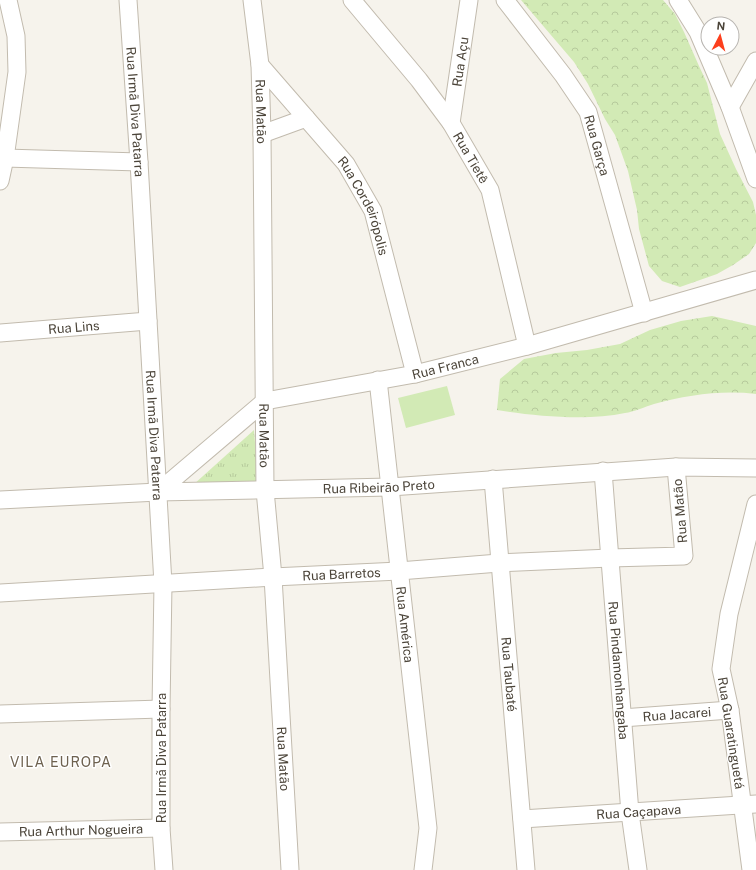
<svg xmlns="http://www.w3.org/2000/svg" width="756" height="870" font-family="'Public Sans',sans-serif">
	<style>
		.grass { fill: #d2eab5 }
		.forest { fill: url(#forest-crowns) }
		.park { fill: url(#park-tufts) }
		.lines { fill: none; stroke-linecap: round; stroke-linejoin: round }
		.minor-casing { stroke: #c2bbae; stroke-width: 19 }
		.minor { stroke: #fff; stroke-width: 17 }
		.labels { text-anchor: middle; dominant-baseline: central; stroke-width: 3; stroke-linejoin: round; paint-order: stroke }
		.street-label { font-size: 13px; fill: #4b4439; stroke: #fff }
		.neighbourhood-label { font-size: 14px; letter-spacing: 1px; fill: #6e6250; stroke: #fff }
	</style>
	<defs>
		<pattern id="forest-crowns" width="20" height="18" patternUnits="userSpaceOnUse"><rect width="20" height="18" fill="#d2eab5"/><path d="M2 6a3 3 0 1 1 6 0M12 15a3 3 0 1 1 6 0" fill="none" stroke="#b6ca9c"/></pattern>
		<pattern id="park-tufts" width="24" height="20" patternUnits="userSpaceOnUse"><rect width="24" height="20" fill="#d2eab5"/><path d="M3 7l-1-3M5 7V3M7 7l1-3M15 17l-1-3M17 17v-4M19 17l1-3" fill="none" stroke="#b6ca9c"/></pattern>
	</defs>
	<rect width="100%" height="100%" fill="#f6f3ec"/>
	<!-- grass -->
	<path class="grass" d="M 447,386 L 455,415 L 406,428 L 398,398 Z"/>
	<!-- forest -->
	<path class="forest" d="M 521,0 L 663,0 L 675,14 L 684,32 L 699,66 L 707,83 L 720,134 L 736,169 L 753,202 L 756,215 L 756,243 L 749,254 L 733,265 L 717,274 L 680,287 L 662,281 L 649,266 L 639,229 L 637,210 L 628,171 L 615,135 L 605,119 L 588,84 L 574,62 Z
		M 712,316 L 756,326 L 756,394 C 722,390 687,395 654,404 C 644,407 634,412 625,413 C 587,421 535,416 497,410 L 500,379 L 524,359 L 556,353 L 587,350 L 620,344 L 650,330 L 681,321 Z"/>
	<!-- park -->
	<path class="park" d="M 254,430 L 258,482 L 193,485 Z"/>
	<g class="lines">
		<!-- minor casing -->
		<g class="minor-casing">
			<g id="minor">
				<path id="s1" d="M 128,0 L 139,162 L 163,584 L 161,709 L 161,828 L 164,870"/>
				<path id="s2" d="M 252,0 L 260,65 L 262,134 L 265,490 L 273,577 L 290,870"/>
				<path id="s3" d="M 352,0 L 419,80 L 451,123 L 490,190 L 527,346"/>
				<path id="s4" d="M 505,0 L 563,75 L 588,112 L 644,313"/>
				<path d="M 678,0 L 698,32 L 730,107 L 756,179"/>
				<path id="s5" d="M 260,65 L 346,164 L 373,211 L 415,374"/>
				<path d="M 730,107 L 756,61"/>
				<path id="s6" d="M 451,123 L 469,0"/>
				<path d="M 262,134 L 306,118"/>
				<path d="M 5,158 L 139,162"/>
				<path d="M 0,181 L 5,158 L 17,72 L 16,36 L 8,0"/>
				<path id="s7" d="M 0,333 L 148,321"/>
				<path id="s8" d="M 378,380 L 428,828 L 423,870"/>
				<path id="s9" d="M 603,471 L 630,813 L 638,870"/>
				<path id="s10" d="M 493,479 L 526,870"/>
				<path id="s11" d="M 158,492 L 265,401 L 415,374 L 527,346 L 756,280"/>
				<path id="s12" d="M 0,500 L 158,492 L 390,487 L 676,467 L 756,468"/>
				<path id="s13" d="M 0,593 L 273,577 L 399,571 L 499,563 L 610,558 L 684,556 L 676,467"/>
				<path d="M 0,714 L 161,709"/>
				<path id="s14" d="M 622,718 L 730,710"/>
				<path id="s15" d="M 522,819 L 756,804"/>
				<path id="s16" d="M 0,832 L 161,828"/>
				<path d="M 751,870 L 730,710 L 721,669 L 729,614 L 756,504"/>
			</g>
		</g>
		<!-- minor -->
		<use href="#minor" class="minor"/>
	</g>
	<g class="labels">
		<!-- street labels -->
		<g class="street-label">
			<text stroke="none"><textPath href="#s6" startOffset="62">Rua Açu</textPath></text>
			<text stroke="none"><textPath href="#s1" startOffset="112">Rua Irmã Diva Patarra</textPath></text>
			<text stroke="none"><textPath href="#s2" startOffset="112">Rua Matão</textPath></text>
			<text stroke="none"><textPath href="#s4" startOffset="174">Rua Garça</textPath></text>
			<text stroke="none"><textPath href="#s3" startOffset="198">Rua Tietê</textPath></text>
			<text stroke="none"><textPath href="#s5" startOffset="177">Rua Cordeirópolis</textPath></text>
			<text stroke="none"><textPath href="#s7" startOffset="74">Rua Lins</textPath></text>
			<text stroke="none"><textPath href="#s11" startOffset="324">Rua Franca</textPath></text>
			<text stroke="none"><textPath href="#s1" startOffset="436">Rua Irmã Diva Patarra</textPath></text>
			<text stroke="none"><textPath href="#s2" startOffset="436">Rua Matão</textPath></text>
			<text stroke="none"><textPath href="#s12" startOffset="379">Rua Ribeirão Preto</textPath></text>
			<text transform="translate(680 511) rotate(-95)">Rua Matão</text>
			<text stroke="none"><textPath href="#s13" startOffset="342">Rua Barretos</textPath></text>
			<text stroke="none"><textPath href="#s8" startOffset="246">Rua América</textPath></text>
			<text stroke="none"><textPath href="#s9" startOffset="200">Rua Pindamonhangaba</textPath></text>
			<text stroke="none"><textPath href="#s10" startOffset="196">Rua Taubaté</textPath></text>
			<text stroke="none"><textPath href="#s14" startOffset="55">Rua Jacarei</textPath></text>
			<text transform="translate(731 733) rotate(81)">Rua Guaratinguetá</text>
			<text transform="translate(161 758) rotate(-90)">Rua Irmã Diva Patarra</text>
			<text stroke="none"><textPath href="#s2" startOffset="760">Rua Matão</textPath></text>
			<text stroke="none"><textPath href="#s15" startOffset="117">Rua Caçapava</textPath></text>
			<text stroke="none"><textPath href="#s16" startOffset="81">Rua Arthur Nogueira</textPath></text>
		</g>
		<!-- neighbourhood labels -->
		<g class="neighbourhood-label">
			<text x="61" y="762">VILA EUROPA</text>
		</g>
	</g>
	<!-- north arrow -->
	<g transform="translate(720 36) rotate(6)"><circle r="19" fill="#ffffff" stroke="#b7b4b0"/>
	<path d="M0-3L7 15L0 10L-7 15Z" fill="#fc3f1d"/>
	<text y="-6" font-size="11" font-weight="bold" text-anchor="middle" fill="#4b4439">N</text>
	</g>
</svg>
